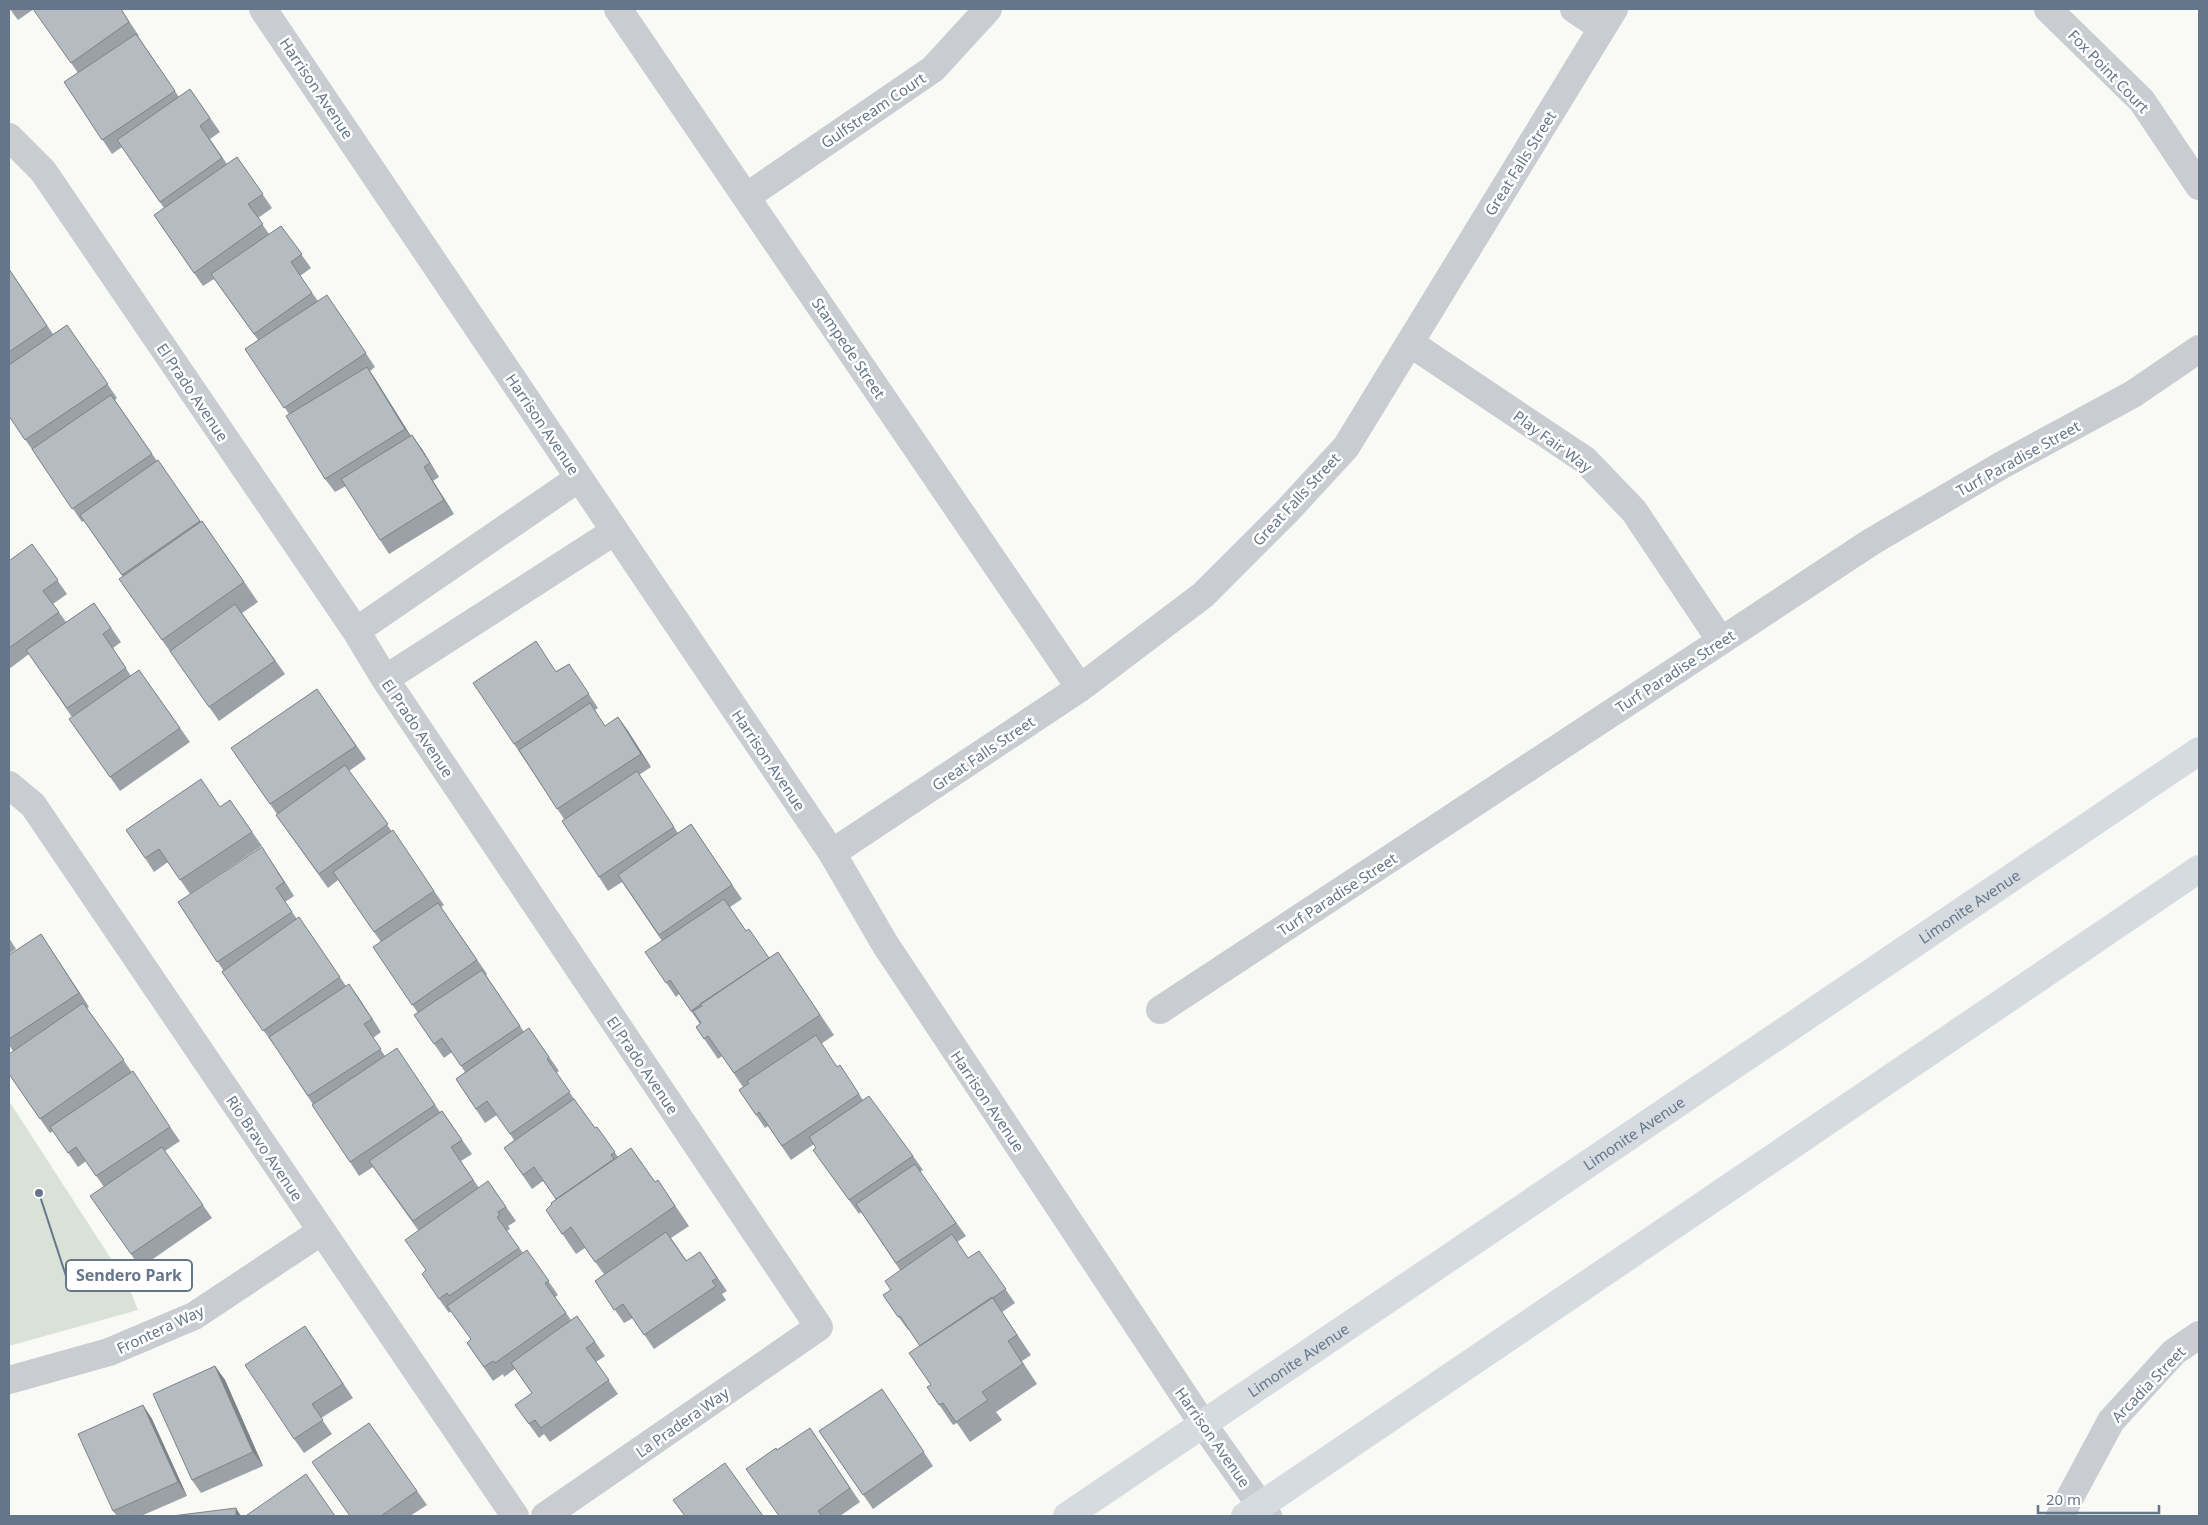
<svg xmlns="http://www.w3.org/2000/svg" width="2208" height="1525" font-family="'Noto Sans',sans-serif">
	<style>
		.green { fill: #dae2d7 }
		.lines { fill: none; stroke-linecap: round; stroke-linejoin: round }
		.minor { stroke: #c9ccd0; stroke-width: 28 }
		.major { stroke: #d6dbe0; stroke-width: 28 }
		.wall { fill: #9ba1a6 }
		.shaded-wall { fill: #7e8387 }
		.building { fill: #b4bbc1; stroke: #7e8387 }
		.labels { text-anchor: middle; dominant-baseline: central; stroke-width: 5; stroke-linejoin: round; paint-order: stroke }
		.street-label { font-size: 15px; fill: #66768a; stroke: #fff }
		.leader { fill: none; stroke: #66768a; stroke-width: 2 }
		.callout-dot { fill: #66768a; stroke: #fff; stroke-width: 2 }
		.callout { fill: #fff; stroke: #66768a; stroke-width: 2 }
		.callout-label { font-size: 16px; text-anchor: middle; font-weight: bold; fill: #66768a }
	</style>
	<rect width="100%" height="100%" fill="#f9f9f6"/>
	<!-- green -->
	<path class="green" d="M 9,1101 L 128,1285 L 138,1310 L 9,1346 Z"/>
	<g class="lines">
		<!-- minor -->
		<path class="minor" d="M 263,9 L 832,853 L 885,944 L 1203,1424 L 1268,1516
			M 618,9 L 1080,688
			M 1574,9 L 1602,28
			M 2048,9 L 2142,101 L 2199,186
			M 9,137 L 43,171 L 356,631 L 385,679 L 819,1327 L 545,1516
			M 746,197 L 933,69 L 988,9
			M 1410,343 L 1585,460 L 1634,511 L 1721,641
			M 356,631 L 579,478
			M 385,679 L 615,531
			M 9,785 L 33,805 L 515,1516
			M 832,853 L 1080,688 L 1203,595 L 1288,510 L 1346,447 L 1614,9
			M 1160,1010 L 1871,542 L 2002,465 L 2133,394 L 2199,349
			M 9,1380 L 109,1352 L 194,1316 L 322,1231
			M 2060,1516 L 2111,1421 L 2174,1352 L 2199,1335"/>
		<!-- major -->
		<g class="major">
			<path id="s1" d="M 1067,1516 L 2199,751"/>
			<path d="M 1245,1516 L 2199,869"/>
		</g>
	</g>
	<!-- wall -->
	<path class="wall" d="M 10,9 L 121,9 L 139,36 L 138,36 L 179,97 L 190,89 L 220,132 L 210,139 L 227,164 L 237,157 L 272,208 L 258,218 L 269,234 L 281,226 L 311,268 L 300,276 L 318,301 L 336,308 L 375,367 L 370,371 L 411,436 L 422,449 L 439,477 L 433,481 L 454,514 L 389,554 L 380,540 L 346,486 L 335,492 L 325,479 L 289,414 L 245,349 L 258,340 L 214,279 L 203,286 L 154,215 L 164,208 L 122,147 L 112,154 L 64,82 L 78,73 L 34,9 L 18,20 Z
		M 9,269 L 53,334 L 67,325 L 117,398 L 115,400 L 157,461 L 201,522 L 202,521 L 258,602 L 242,613 L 285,674 L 219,721 L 119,579 L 123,577 L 84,521 L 82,522 L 9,416 Z
		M 32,544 L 67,594 L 53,604 L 66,622 L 94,603 L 121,642 L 113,648 L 131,676 L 139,670 L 190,742 L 120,791 L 110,777 L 72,717 L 29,654 L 9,669 L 9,561 Z
		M 569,664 L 598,708 L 595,710 L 605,726 L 618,717 L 628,731 L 651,767 L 639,775 L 678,833 L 691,824 L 742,899 L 730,907 L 746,931 L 769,958 L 778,952 L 834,1035 L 821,1044 L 837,1067 L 840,1065 L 863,1100 L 913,1156 L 923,1170 L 920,1172 L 966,1236 L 957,1242 L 968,1258 L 979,1251 L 1015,1303 L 1002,1312 L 1031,1355 L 1022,1361 L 1037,1384 L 996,1412 L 1002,1420 L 970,1442 L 957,1423 L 953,1425 L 927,1387 L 931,1385 L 920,1346 L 909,1330 L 908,1330 L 883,1295 L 891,1290 L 900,1270 L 861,1212 L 859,1214 L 813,1150 L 816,1148 L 814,1144 L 791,1160 L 768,1126 L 765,1128 L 739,1090 L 743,1087 L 722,1056 L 718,1059 L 696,1027 L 700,1024 L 679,994 L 676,997 L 645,952 L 662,941 L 622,882 L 608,891 L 599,877 L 564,819 L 514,744 L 556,671 Z
		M 317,689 L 366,759 L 349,771 L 444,905 L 441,907 L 487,974 L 486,975 L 524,1032 L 529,1028 L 559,1071 L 556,1073 L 579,1106 L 595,1128 L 597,1127 L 618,1157 L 631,1148 L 655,1182 L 658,1180 L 689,1226 L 671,1238 L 687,1261 L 700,1252 L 727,1291 L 722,1294 L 726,1300 L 654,1349 L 633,1318 L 624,1323 L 595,1281 L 604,1274 L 585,1248 L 576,1254 L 546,1210 L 552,1204 L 556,1199 L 543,1181 L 532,1189 L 504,1148 L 514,1140 L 497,1115 L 485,1123 L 456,1079 L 465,1072 L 452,1052 L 444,1058 L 414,1015 L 418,1013 L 373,947 L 381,942 L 338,880 L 328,888 L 276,815 L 277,814 L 231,748 Z
		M 230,800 L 262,846 L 190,894 L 168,862 L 154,872 L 145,858 Z
		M 271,861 L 294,896 L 285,902 L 297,919 L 299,917 L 346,986 L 349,984 L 381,1032 L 373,1038 L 385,1056 L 406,1062 L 440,1112 L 442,1111 L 472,1154 L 461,1161 L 479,1188 L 488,1181 L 516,1221 L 508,1226 L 510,1229 L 507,1231 L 523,1253 L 527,1250 L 558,1295 L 555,1297 L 571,1320 L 577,1316 L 605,1356 L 596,1362 L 618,1394 L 550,1442 L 544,1434 L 539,1438 L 515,1405 L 532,1393 L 515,1369 L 504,1377 L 503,1374 L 493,1381 L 467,1343 L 471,1339 L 451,1311 L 449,1313 L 439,1299 L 426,1270 L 418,1230 L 373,1167 L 359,1176 L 274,1044 L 273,1044 L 222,972 L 223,970 L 178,902 Z
		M 41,934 L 89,1007 L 87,1008 L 180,1141 L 165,1151 L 212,1218 L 140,1268 L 131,1254 L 104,1187 L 86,1161 L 78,1167 L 53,1131 L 50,1133 L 9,1074 L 13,1051 L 9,1045 L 9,955 Z
		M 9,938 L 16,949 L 9,954 Z
		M 314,1339 L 353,1398 L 321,1418 L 332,1434 L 304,1453 L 294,1439 Z
		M 215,1366 L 225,1380 L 263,1466 L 201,1493 L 192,1480 Z
		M 882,1389 L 933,1466 L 873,1509 L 819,1431 Z
		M 143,1405 L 152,1419 L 187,1496 L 141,1516 L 117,1516 L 113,1511 Z
		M 369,1423 L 427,1505 L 410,1516 L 350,1516 Z
		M 810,1428 L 860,1502 L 840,1516 L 779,1516 L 777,1450 Z"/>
	<!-- shaded-wall -->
	<path class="shaded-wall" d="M 367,367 L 376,380 L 415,443 L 405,429 Z
		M 412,435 L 422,449 L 439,477 Z
		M 424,467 L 433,481 L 454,514 L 444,500 Z
		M 618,717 L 628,731 L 651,767 L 641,754 Z
		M 262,847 L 271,861 L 294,896 L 284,882 Z
		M 41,934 L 50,948 L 89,1007 L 79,993 Z
		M 349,984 L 359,998 L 381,1032 L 372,1019 Z
		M 215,1366 L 225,1380 L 263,1466 L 253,1452 Z
		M 143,1405 L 152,1419 L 187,1496 L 178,1482 Z
		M 236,1508 L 241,1516 L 236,1516 Z"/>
	<!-- building -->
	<path class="building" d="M 33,9 L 121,9 L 129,22 L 71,63 Z
		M 136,34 L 175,91 L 102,140 L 64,82 Z
		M 190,89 L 210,118 L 200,126 L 222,158 L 160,202 L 117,140 Z
		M 237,157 L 263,194 L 248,204 L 263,224 L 194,273 L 154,215 Z
		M 281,226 L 302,254 L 291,262 L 312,293 L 254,334 L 211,274 Z
		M 9,269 L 47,326 L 9,352 Z
		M 327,295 L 366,353 L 284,408 L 245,349 Z
		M 67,325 L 108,384 L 25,440 L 9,416 L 9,365 Z
		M 367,367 L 405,429 L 325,479 L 286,416 Z
		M 111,395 L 152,454 L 72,509 L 32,449 Z
		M 412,435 L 430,463 L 424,467 L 444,500 L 380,540 L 341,479 Z
		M 158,460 L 200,521 L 122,575 L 80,515 Z
		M 202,521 L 244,582 L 162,640 L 119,579 Z
		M 32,544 L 58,580 L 43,591 L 59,612 L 9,648 L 9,561 Z
		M 94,603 L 111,628 L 103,634 L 126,668 L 67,708 L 26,650 Z
		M 235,604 L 275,661 L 209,707 L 170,651 Z
		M 536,641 L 556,672 L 569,664 L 589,694 L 514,744 L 473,683 Z
		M 139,670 L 180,728 L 110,777 L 69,719 Z
		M 317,689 L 356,746 L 270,804 L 231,748 Z
		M 590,703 L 605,726 L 618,717 L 641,754 L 557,809 L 519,750 Z
		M 345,765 L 388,824 L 319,874 L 276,815 Z
		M 637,771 L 674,827 L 599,877 L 562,821 Z
		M 201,779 L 220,807 L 230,800 L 252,832 L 180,880 L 159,849 L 145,858 L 126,830 Z
		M 691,824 L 732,885 L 659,935 L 618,875 Z
		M 393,830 L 434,891 L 374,932 L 333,872 Z
		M 262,847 L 284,882 L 276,888 L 292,912 L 217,962 L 178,902 Z
		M 724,899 L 746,931 L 749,929 L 769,958 L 691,1011 L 670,980 L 666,983 L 645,952 Z
		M 438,903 L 477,960 L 412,1005 L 373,947 Z
		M 299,917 L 340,977 L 263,1031 L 222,972 Z
		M 41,934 L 79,993 L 9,1039 L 9,955 Z
		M 778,952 L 820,1015 L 734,1073 L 708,1036 L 704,1039 L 696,1027 L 701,1023 L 693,1011 L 702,1006 L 700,1004 Z
		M 482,970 L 520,1026 L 461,1066 L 442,1038 L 434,1044 L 414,1015 Z
		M 349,984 L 372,1019 L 364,1024 L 381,1049 L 308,1096 L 269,1037 Z
		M 83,1003 L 124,1060 L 40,1119 L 9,1074 L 9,1054 Z
		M 529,1028 L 549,1057 L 547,1059 L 570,1092 L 510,1134 L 487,1101 L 476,1109 L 456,1079 Z
		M 816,1035 L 837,1067 L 840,1065 L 859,1094 L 782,1146 L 759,1112 L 756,1115 L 739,1090 L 749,1083 L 747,1081 Z
		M 397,1048 L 435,1105 L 350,1162 L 312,1105 Z
		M 133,1071 L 170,1127 L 96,1176 L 76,1147 L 68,1153 L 50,1127 Z
		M 869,1096 L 913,1156 L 849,1200 L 813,1150 L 816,1148 L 809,1137 Z
		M 574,1099 L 595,1128 L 597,1127 L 615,1152 L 611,1155 L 614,1159 L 556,1199 L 534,1167 L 523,1175 L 504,1148 Z
		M 442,1111 L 462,1140 L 451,1147 L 473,1180 L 413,1221 L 369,1161 Z
		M 162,1147 L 203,1205 L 131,1254 L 90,1196 Z
		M 631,1148 L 655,1182 L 658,1180 L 675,1206 L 595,1262 L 571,1227 L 562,1234 L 546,1210 L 552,1204 L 551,1203 Z
		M 915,1164 L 956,1223 L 896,1263 L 856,1204 Z
		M 488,1181 L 506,1207 L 498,1212 L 500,1215 L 497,1217 L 519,1248 L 449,1296 L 447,1293 L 439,1299 L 422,1274 L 426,1270 L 405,1240 Z
		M 666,1232 L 686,1261 L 700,1252 L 717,1278 L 712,1281 L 716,1286 L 644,1335 L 623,1304 L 614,1310 L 595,1281 Z
		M 952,1234 L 968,1258 L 979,1251 L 1006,1289 L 920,1346 L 900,1316 L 898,1317 L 883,1295 L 891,1290 L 885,1281 Z
		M 527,1250 L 549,1281 L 545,1283 L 566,1313 L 495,1363 L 493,1361 L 484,1367 L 467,1343 L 471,1339 L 447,1306 Z
		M 992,1297 L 1017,1335 L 1008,1341 L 1023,1364 L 982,1392 L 988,1400 L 956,1422 L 943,1403 L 939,1405 L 927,1387 L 931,1385 L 909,1353 Z
		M 577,1316 L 595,1342 L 586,1348 L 609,1380 L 541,1428 L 535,1420 L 529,1424 L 515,1405 L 532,1393 L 511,1363 Z
		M 305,1326 L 343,1384 L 312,1404 L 323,1420 L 294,1439 L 245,1365 Z
		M 215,1366 L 253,1452 L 192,1480 L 153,1394 Z
		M 882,1389 L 924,1452 L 863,1495 L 819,1431 Z
		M 143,1405 L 178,1482 L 113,1511 L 78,1434 Z
		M 369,1423 L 417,1491 L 381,1516 L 350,1516 L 312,1462 Z
		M 810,1428 L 850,1488 L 818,1511 L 822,1516 L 779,1516 L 746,1469 L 776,1448 L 777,1450 Z
		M 725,1463 L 763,1516 L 685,1516 L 673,1500 Z
		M 306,1474 L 335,1516 L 248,1516 L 247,1515 Z
		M 236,1508 L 236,1516 L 172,1516 Z"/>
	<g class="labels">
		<!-- street labels -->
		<g class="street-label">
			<text transform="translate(2109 71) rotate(46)">Fox Point Court</text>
			<text transform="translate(317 88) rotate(56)">Harrison Avenue</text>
			<text transform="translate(873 110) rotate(-34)">Gulfstream Court</text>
			<text transform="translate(1520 163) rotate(-58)">Great Falls Street</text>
			<text transform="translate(849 348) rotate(56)">Stampede Street</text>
			<text transform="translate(193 392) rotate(56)">El Prado Avenue</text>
			<text transform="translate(543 424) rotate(56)">Harrison Avenue</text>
			<text transform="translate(1553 441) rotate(36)">Play Fair Way</text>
			<text transform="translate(2018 458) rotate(-29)">Turf Paradise Street</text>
			<text transform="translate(1296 499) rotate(-47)">Great Falls Street</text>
			<text transform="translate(1675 671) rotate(-33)">Turf Paradise Street</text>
			<text transform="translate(418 728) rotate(56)">El Prado Avenue</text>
			<text transform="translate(983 753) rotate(-34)">Great Falls Street</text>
			<text transform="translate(769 760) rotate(56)">Harrison Avenue</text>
			<text transform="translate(1337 894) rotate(-33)">Turf Paradise Street</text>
			<text stroke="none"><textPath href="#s1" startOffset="1089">Limonite Avenue</textPath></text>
			<text transform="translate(643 1065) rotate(56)">El Prado Avenue</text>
			<text transform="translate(988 1101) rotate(56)">Harrison Avenue</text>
			<text stroke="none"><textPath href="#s1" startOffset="684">Limonite Avenue</textPath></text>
			<text transform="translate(265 1148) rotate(56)">Rio Bravo Avenue</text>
			<text transform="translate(160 1329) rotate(-25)">Frontera Way</text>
			<text stroke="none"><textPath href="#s1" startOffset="279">Limonite Avenue</textPath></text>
			<text transform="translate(2148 1384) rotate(-46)">Arcadia Street</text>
			<text transform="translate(682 1422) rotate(-35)">La Pradera Way</text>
			<text transform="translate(1213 1437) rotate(55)">Harrison Avenue</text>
		</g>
	</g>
	<!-- callouts -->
	<path class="leader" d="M39 1193L66 1276"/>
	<circle class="callout-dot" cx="39" cy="1193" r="5"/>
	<rect class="callout" x="66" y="1260" width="126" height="31" rx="5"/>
	<g class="callout-label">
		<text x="129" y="1281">Sendero Park</text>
	</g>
	<!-- border -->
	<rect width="2208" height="1525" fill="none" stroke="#66768a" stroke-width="20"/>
	<!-- scale -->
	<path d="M2038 1505v8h121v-8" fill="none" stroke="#66768a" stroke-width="2.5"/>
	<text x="2046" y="1505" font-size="15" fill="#66768a" stroke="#ffffff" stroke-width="4" paint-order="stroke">20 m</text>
</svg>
